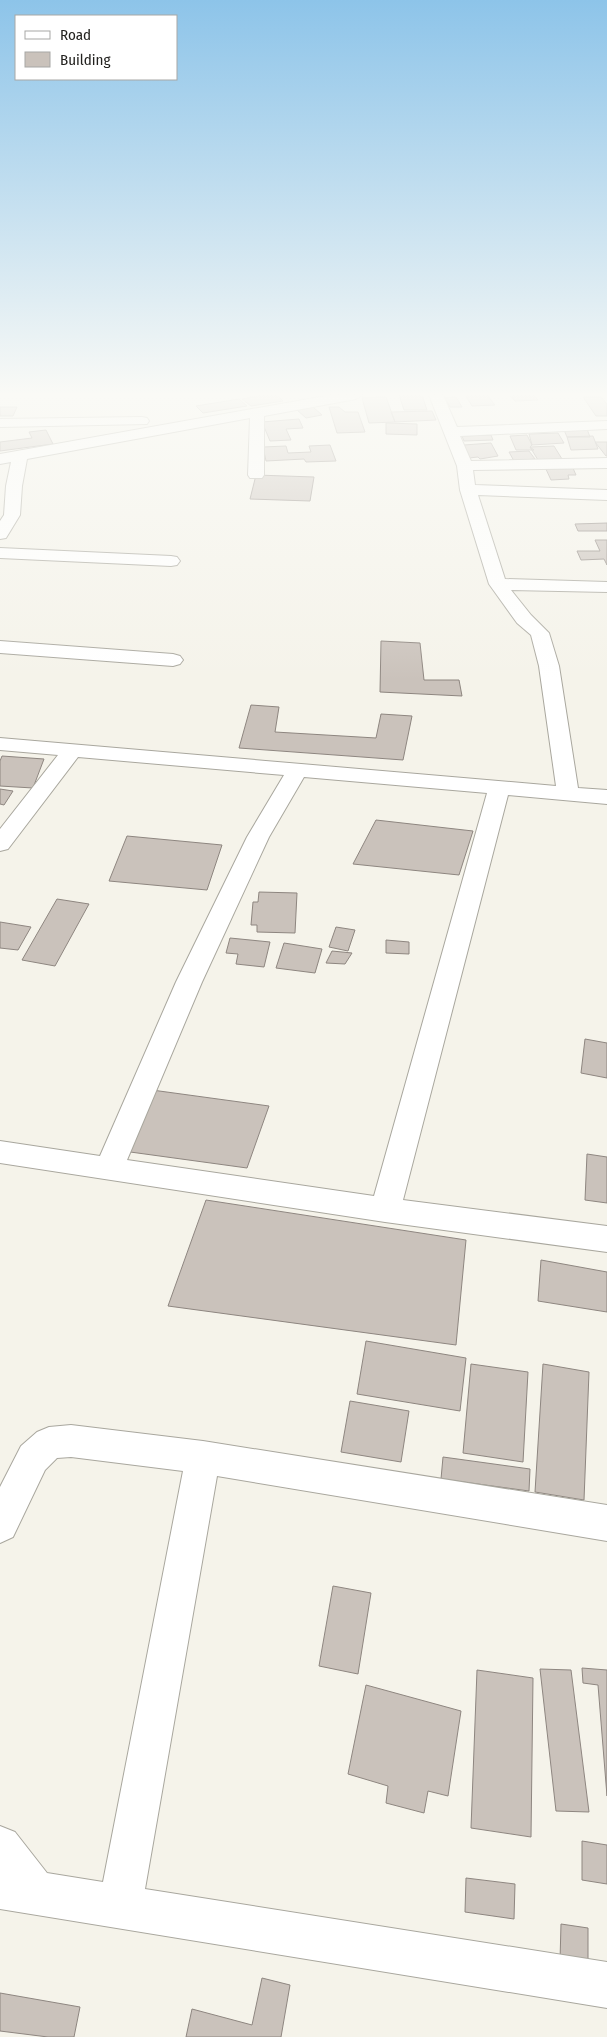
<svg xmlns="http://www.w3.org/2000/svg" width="607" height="2037" font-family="'Fira Sans Condensed',sans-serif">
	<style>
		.building { fill: #cac2bb; stroke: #8e8680 }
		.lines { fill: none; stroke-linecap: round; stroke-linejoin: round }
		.street-casing { stroke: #a9a79e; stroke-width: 2 }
		.street { fill: #fff; fill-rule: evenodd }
	</style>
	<rect width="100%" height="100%" fill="#f5f3ea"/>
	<!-- building -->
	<path class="building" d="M 263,395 L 277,395 L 283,401 L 251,406 L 242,399 Z
		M 399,395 L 422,395 L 427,410 L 404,410 Z
		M 487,395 L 495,405 L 472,406 L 466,396 Z
		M 510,395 L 534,395 L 538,400 L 515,401 Z
		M 386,397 L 395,422 L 369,423 L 362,398 Z
		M 456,397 L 462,407 L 450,407 L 445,398 Z
		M 583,397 L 601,397 L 607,404 L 607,416 L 596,416 Z
		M 239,399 L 247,406 L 203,413 L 196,406 Z
		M 0,407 L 17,407 L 13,416 L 0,416 Z
		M 313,407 L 322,415 L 306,418 L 297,410 Z
		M 329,407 L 339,407 L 345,412 L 358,412 L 365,432 L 337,433 Z
		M 432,411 L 436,420 L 395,422 L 391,412 Z
		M 299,419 L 303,428 L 286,429 L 291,440 L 270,441 L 262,422 Z
		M 386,423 L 417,424 L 417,435 L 386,434 Z
		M 587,429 L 590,437 L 567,437 L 564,430 Z
		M 46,430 L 53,444 L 0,451 L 0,442 L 32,438 L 29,432 Z
		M 558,433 L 564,443 L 532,445 L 529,434 Z
		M 491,435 L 493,440 L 464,441 L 462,436 Z
		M 527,435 L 532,445 L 530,447 L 534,450 L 516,450 L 510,436 Z
		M 593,436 L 598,449 L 571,450 L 567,437 Z
		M 595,442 L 607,442 L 607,456 L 606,456 Z
		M 491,443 L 498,456 L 480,459 L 478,457 L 469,458 L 464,445 Z
		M 330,445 L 336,461 L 306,462 L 304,459 L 266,461 L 263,447 L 286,446 L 288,453 L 311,452 L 309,446 Z
		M 554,446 L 562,459 L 538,460 L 530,447 Z
		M 529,451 L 535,459 L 514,461 L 509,452 Z
		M 572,466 L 576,475 L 568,475 L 569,479 L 551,480 L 545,467 Z
		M 256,475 L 314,477 L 310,501 L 250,499 Z
		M 607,523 L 607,531 L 578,531 L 575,524 Z
		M 595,540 L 607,540 L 607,565 L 604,559 L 581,560 L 577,551 L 600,551 Z
		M 381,641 L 420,643 L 424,680 L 459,680 L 462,696 L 380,692 Z
		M 251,705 L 279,707 L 275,732 L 376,738 L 381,714 L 412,716 L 403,760 L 239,748 Z
		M 2,756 L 44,759 L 33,788 L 0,786 L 0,761 Z
		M 0,789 L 13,791 L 4,805 L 0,804 Z
		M 376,820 L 473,831 L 459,875 L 353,864 Z
		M 127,836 L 222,845 L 207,890 L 109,881 Z
		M 259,892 L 297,893 L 295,933 L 257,932 L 257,925 L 251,925 L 253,902 L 258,902 Z
		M 57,899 L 89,904 L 55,966 L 22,960 Z
		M 0,922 L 31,927 L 18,950 L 0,948 Z
		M 336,927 L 355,930 L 348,951 L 329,947 Z
		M 230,938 L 270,942 L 264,967 L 236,964 L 238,954 L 226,953 Z
		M 386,940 L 409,942 L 409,954 L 386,953 Z
		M 284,943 L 322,949 L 315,973 L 276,968 Z
		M 332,951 L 352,953 L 345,964 L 326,963 Z
		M 585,1039 L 607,1043 L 607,1078 L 581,1073 Z
		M 152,1090 L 269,1106 L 247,1168 L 123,1151 Z
		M 587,1154 L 607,1157 L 607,1203 L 585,1200 Z
		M 206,1200 L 466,1240 L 456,1345 L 168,1306 Z
		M 541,1260 L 607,1272 L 607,1312 L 538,1301 Z
		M 366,1341 L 466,1358 L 460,1411 L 357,1394 Z
		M 471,1364 L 528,1372 L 523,1462 L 463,1453 Z
		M 543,1364 L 589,1372 L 584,1500 L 535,1492 Z
		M 350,1401 L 409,1411 L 401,1462 L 341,1452 Z
		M 443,1457 L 530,1469 L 529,1491 L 441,1479 Z
		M 333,1586 L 371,1593 L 358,1674 L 319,1666 Z
		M 582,1668 L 607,1670 L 607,1796 L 598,1685 L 583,1683 Z
		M 540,1669 L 571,1670 L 589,1812 L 556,1811 Z
		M 477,1670 L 533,1678 L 531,1837 L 471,1828 Z
		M 366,1685 L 461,1711 L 448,1796 L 428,1791 L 424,1813 L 386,1803 L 388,1786 L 348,1774 Z
		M 582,1841 L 607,1845 L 607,1884 L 582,1880 Z
		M 466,1878 L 515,1884 L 514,1919 L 465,1912 Z
		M 561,1924 L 588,1928 L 588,1966 L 560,1961 Z
		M 262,1978 L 290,1985 L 281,2037 L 186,2037 L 192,2009 L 252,2025 Z
		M 0,1993 L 80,2007 L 74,2037 L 48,2037 L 0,2031 Z"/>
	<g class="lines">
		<!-- street casing -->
		<g class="street-casing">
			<path id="street" d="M 331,395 L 363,395 L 356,399 L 264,416 L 264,475 L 262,478 L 250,478 L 248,475 L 250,418 L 27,459 L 22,486 L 20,515 L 6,538 L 0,539 L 0,521 L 4,515 L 6,486 L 11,462 L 0,464 L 0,454 Z
				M 429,395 L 443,395 L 457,427 L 607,421 L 607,429 L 460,436 L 471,461 L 607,458 L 607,468 L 473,470 L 475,485 L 607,490 L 607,500 L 478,495 L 505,579 L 607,582 L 607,592 L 511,590 L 531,615 L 549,633 L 559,666 L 578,788 L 607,790 L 607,804 L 508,795 L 403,1200 L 607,1226 L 607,1252 L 385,1222 L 0,1163 L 0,1141 L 100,1156 L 176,982 L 247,837 L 284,775 L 78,757 L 8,849 L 0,851 L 0,829 L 58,755 L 0,750 L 0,738 L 556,786 L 539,666 L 531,635 L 517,623 L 489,584 L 460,490 L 457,466 ZM 304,777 L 487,793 L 374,1196 L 127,1160 L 202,982 L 269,837 Z
				M 142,417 L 147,418 L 149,421 L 147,424 L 0,427 L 0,419 Z
				M 0,548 L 171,556 L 177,557 L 180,561 L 177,565 L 171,566 L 0,558 Z
				M 0,641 L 173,654 L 180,656 L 183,660 L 180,664 L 173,666 L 0,653 Z
				M 71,1425 L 203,1441 L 607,1505 L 607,1541 L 217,1476 L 145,1889 L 607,1962 L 607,2008 L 0,1909 L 0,1826 L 15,1832 L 47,1873 L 103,1882 L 183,1471 L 71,1457 L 57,1458 L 45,1470 L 13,1537 L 0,1543 L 0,1487 L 21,1446 L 37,1432 L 49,1427 Z"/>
		</g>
		<!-- street -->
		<use href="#street" class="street"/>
	</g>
	<!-- sky -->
	<linearGradient id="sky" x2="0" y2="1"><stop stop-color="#8dc4e9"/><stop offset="0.58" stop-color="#fafaf6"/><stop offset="1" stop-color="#fafaf6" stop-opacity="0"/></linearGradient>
	<rect width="607" height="680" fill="url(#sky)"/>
	<!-- legend -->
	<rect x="15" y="15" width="162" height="65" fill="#ffffff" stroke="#a7a7a5"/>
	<rect x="25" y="31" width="25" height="8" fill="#ffffff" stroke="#a7a7a5"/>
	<text x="60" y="40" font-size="15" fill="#23221f">Road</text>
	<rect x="25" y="52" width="25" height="15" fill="#cac2bb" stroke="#a7a7a5"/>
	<text x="60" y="65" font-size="15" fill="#23221f">Building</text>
</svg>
